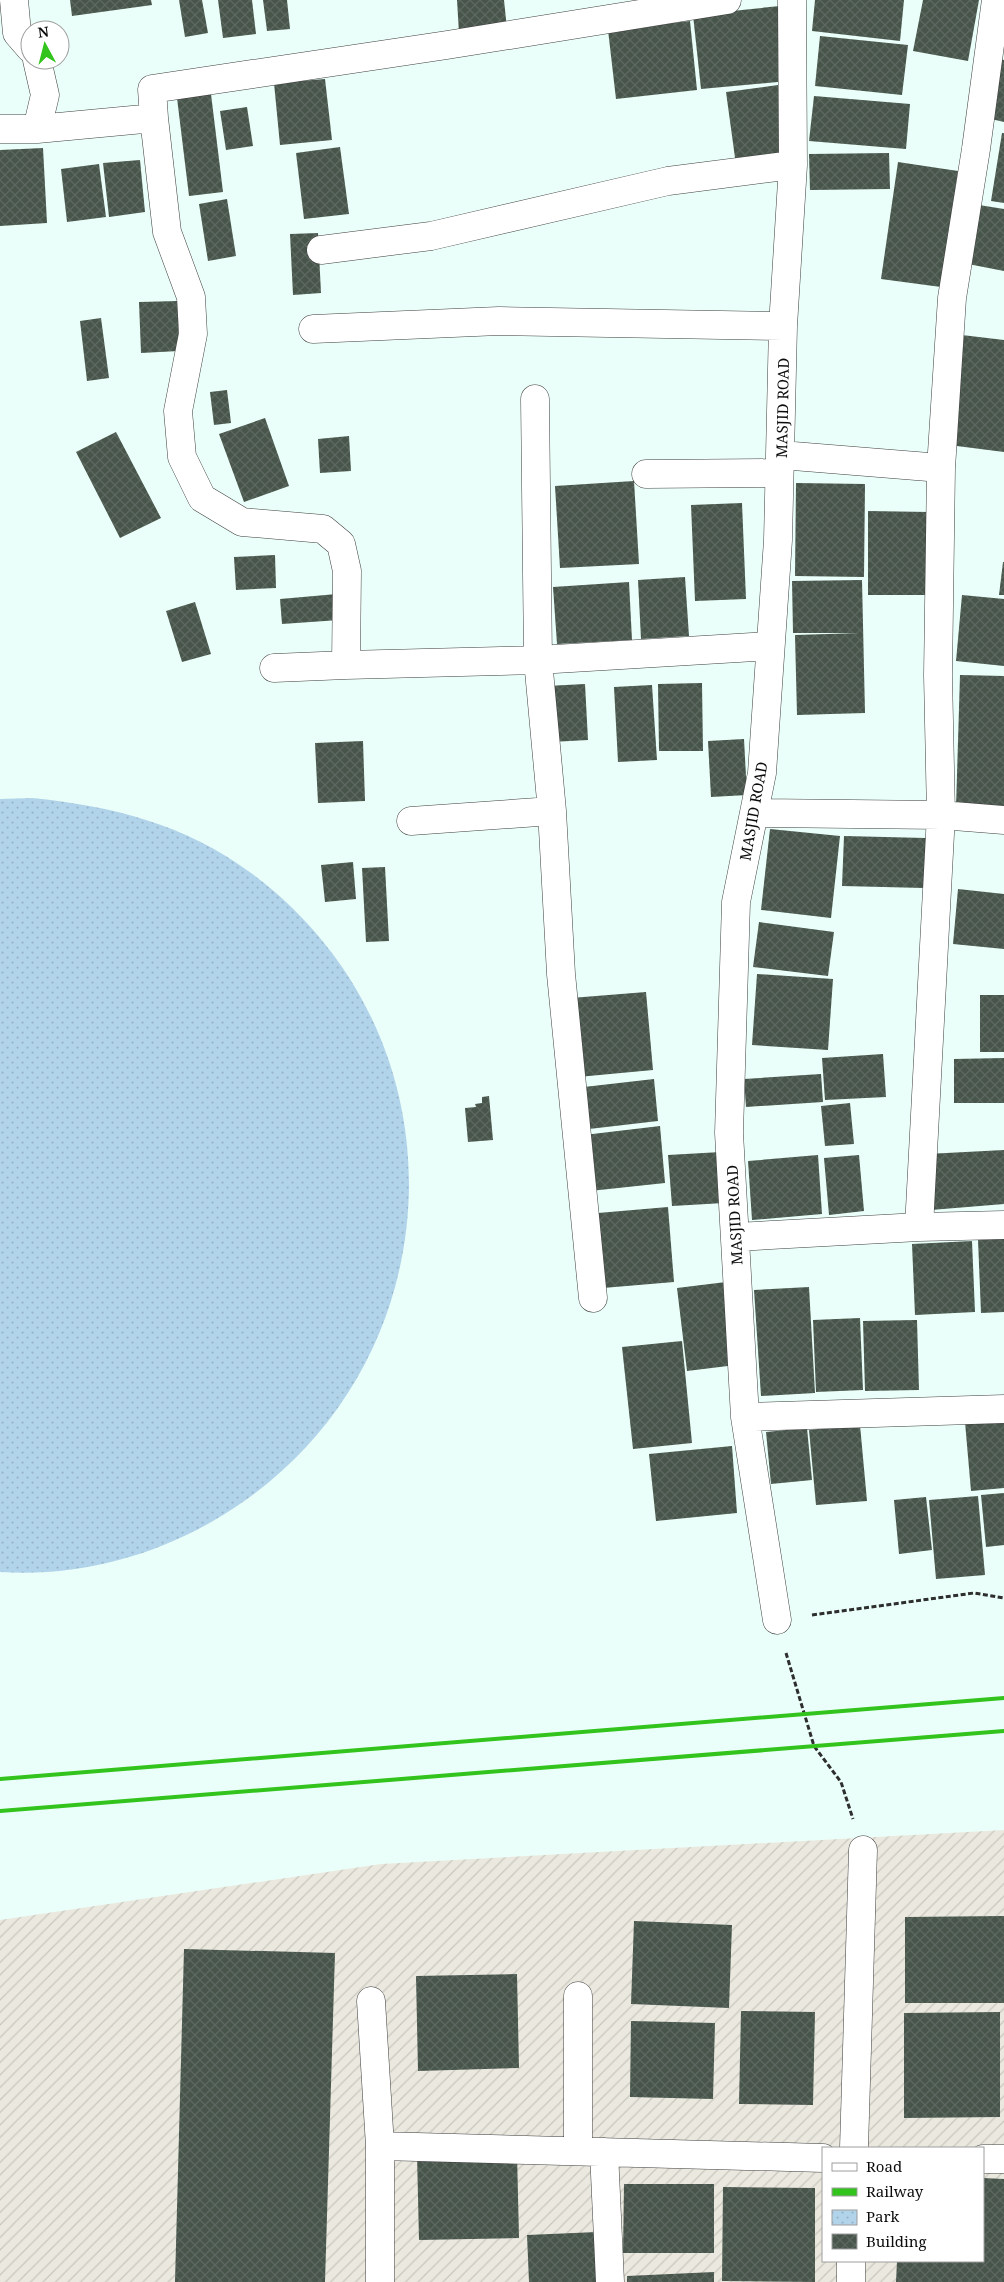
<svg xmlns="http://www.w3.org/2000/svg" width="1004" height="2282" font-family="'Noto Serif',serif">
	<style>
		.industrial { fill: url(#industrial-furrows); fill-rule: evenodd }
		.park { fill: url(#park-dots) }
		.building { fill: url(#building-cross-hatch) }
		.lines { fill: none; stroke-linecap: round; stroke-linejoin: round }
		.minor-casing { stroke: #3f3f3f; stroke-width: 29 }
		.path { stroke: #2e2e2e; stroke-width: 3; stroke-dasharray: 5 2.5; stroke-linecap: butt }
		.minor { stroke: #fff; stroke-width: 28 }
		.rail { stroke: #32c31c; stroke-width: 4 }
		.labels { text-anchor: middle; dominant-baseline: central; stroke-width: 5; stroke-linejoin: round; paint-order: stroke }
		.street-label { font-size: 15px; fill: #0c0c0c; stroke: #fff }
	</style>
	<defs>
		<pattern id="industrial-furrows" width="10" height="10" patternUnits="userSpaceOnUse" patternTransform="scale(1.25)"><rect width="10" height="10" fill="#ebe9df"/><path d="M-1 1l2-2M0 10L10 0M9 11l2-2" fill="none" stroke="#c8c7be"/></pattern>
		<pattern id="park-dots" width="8" height="8" patternUnits="userSpaceOnUse" patternTransform="scale(1.25)"><rect width="8" height="8" fill="#b2d4eb"/><path d="M2 2h.1M6 6h.1" fill="none" stroke="#98b5c8" stroke-width="1.8" stroke-linecap="round"/></pattern>
		<pattern id="building-cross-hatch" width="8" height="8" patternUnits="userSpaceOnUse" patternTransform="scale(1.25)"><rect width="8" height="8" fill="#47554b"/><path d="M0 0l8 8M0 8l8-8" fill="none" stroke="#5d6860"/></pattern>
	</defs>
	<rect width="100%" height="100%" fill="#eafff9"/>
	<!-- industrial -->
	<path class="industrial" d="M 1004,1830 L 1004,2282 L 0,2282 L 0,1920 L 381,1864 ZM 823,2148 L 983,2148 L 983,2261 L 823,2261 Z"/>
	<!-- park -->
	<path class="park" d="M 32,798 C 112,806 185,824 251,873 C 478,1041 456,1381 213,1521 C 149,1558 74,1577 0,1572 L 0,799 Z"/>
	<!-- building -->
	<path class="building" d="M 70,0 L 151,0 L 152,5 L 72,16 Z
		M 179,0 L 202,0 L 208,33 L 185,37 Z
		M 218,0 L 252,0 L 256,34 L 223,38 Z
		M 263,0 L 287,0 L 290,29 L 267,31 Z
		M 457,0 L 504,0 L 507,29 L 459,33 Z
		M 815,0 L 904,0 L 900,41 L 812,31 Z
		M 923,0 L 979,0 L 968,61 L 913,51 Z
		M 780,6 L 788,81 L 701,89 L 693,15 Z
		M 690,21 L 697,90 L 616,99 L 608,30 Z
		M 820,36 L 908,45 L 902,95 L 815,86 Z
		M 999,59 L 1004,60 L 1004,122 L 987,118 Z
		M 325,79 L 332,140 L 280,145 L 274,83 Z
		M 778,85 L 788,159 L 736,165 L 726,92 Z
		M 211,94 L 223,192 L 189,196 L 177,98 Z
		M 814,96 L 910,104 L 906,149 L 809,141 Z
		M 247,107 L 253,146 L 226,150 L 220,111 Z
		M 1002,133 L 1004,133 L 1004,203 L 991,201 Z
		M 340,147 L 349,214 L 304,219 L 296,153 Z
		M 43,148 L 47,223 L 0,226 L 0,150 Z
		M 889,153 L 890,189 L 810,190 L 809,154 Z
		M 140,160 L 145,212 L 109,217 L 103,163 Z
		M 898,162 L 958,171 L 941,287 L 881,279 Z
		M 99,164 L 106,217 L 67,222 L 61,169 Z
		M 227,199 L 236,256 L 208,261 L 199,204 Z
		M 979,205 L 1004,209 L 1004,271 L 968,264 Z
		M 318,233 L 321,293 L 293,295 L 290,234 Z
		M 178,301 L 179,351 L 141,353 L 139,302 Z
		M 101,318 L 109,378 L 87,381 L 80,321 Z
		M 962,335 L 1004,340 L 1004,452 L 949,445 Z
		M 227,390 L 231,423 L 214,425 L 210,392 Z
		M 265,418 L 289,486 L 244,502 L 219,434 Z
		M 116,432 L 161,518 L 120,538 L 76,452 Z
		M 349,436 L 351,471 L 320,473 L 318,439 Z
		M 634,481 L 639,564 L 560,568 L 555,486 Z
		M 796,483 L 865,484 L 864,577 L 795,576 Z
		M 742,503 L 746,599 L 695,601 L 691,505 Z
		M 868,511 L 929,512 L 929,595 L 868,595 Z
		M 275,555 L 276,588 L 236,590 L 234,557 Z
		M 1003,562 L 1004,562 L 1004,595 L 999,595 Z
		M 685,577 L 689,636 L 641,639 L 638,580 Z
		M 862,580 L 865,713 L 797,715 L 795,635 L 859,633 L 793,633 L 792,581 Z
		M 629,582 L 632,640 L 557,644 L 553,587 Z
		M 337,594 L 339,620 L 282,624 L 280,599 Z
		M 962,595 L 1004,599 L 1004,666 L 956,661 Z
		M 195,602 L 211,654 L 182,662 L 166,611 Z
		M 960,675 L 1004,676 L 1004,809 L 956,808 Z
		M 702,683 L 703,751 L 659,751 L 658,684 Z
		M 585,684 L 588,740 L 551,742 L 547,686 Z
		M 652,685 L 657,760 L 618,762 L 614,687 Z
		M 744,739 L 747,795 L 711,797 L 708,741 Z
		M 363,741 L 365,801 L 318,803 L 315,743 Z
		M 770,829 L 840,836 L 831,918 L 761,910 Z
		M 844,836 L 926,838 L 924,888 L 842,886 Z
		M 353,862 L 356,899 L 325,902 L 321,865 Z
		M 385,867 L 389,941 L 366,942 L 362,868 Z
		M 958,889 L 1004,894 L 1004,949 L 953,944 Z
		M 759,922 L 834,932 L 828,976 L 753,967 Z
		M 757,974 L 833,979 L 828,1050 L 752,1045 Z
		M 646,992 L 653,1070 L 578,1077 L 571,998 Z
		M 980,995 L 1004,995 L 1004,1052 L 980,1052 Z
		M 883,1054 L 886,1097 L 825,1100 L 822,1058 Z
		M 1004,1058 L 1004,1103 L 954,1103 L 954,1059 Z
		M 821,1074 L 823,1102 L 746,1107 L 744,1079 Z
		M 654,1079 L 658,1121 L 589,1129 L 584,1087 Z
		M 489,1096 L 493,1140 L 468,1142 L 465,1108 L 476,1107 L 475,1104 L 482,1103 L 482,1097 Z
		M 850,1103 L 854,1144 L 825,1146 L 821,1106 Z
		M 660,1126 L 665,1183 L 590,1191 L 584,1135 Z
		M 1004,1150 L 1004,1204 L 931,1210 L 927,1154 Z
		M 721,1152 L 724,1203 L 672,1206 L 668,1155 Z
		M 818,1155 L 822,1214 L 752,1220 L 748,1161 Z
		M 859,1155 L 864,1211 L 829,1215 L 824,1158 Z
		M 668,1207 L 674,1282 L 603,1288 L 598,1213 Z
		M 1004,1238 L 1004,1312 L 981,1313 L 978,1240 Z
		M 972,1241 L 975,1312 L 915,1315 L 912,1244 Z
		M 726,1282 L 736,1365 L 687,1371 L 677,1288 Z
		M 809,1287 L 815,1393 L 761,1396 L 754,1290 Z
		M 860,1318 L 863,1390 L 816,1392 L 813,1320 Z
		M 917,1320 L 919,1390 L 865,1391 L 863,1321 Z
		M 682,1341 L 692,1443 L 633,1449 L 622,1347 Z
		M 1004,1419 L 1004,1488 L 971,1491 L 965,1422 Z
		M 860,1425 L 867,1501 L 816,1505 L 809,1430 Z
		M 807,1428 L 812,1480 L 771,1484 L 766,1432 Z
		M 732,1446 L 737,1513 L 656,1521 L 649,1454 Z
		M 1004,1493 L 1004,1545 L 986,1547 L 981,1495 Z
		M 978,1496 L 985,1575 L 936,1579 L 929,1500 Z
		M 926,1497 L 932,1550 L 899,1554 L 894,1500 Z
		M 1004,1916 L 1004,2003 L 905,2003 L 905,1917 Z
		M 634,1921 L 732,1925 L 729,2008 L 631,2004 Z
		M 184,1949 L 335,1953 L 325,2282 L 175,2282 Z
		M 517,1974 L 519,2068 L 418,2071 L 416,1976 Z
		M 741,2011 L 815,2012 L 813,2105 L 739,2104 Z
		M 1000,2012 L 1000,2117 L 904,2118 L 904,2013 Z
		M 631,2021 L 715,2023 L 713,2099 L 630,2097 Z
		M 517,2153 L 519,2238 L 419,2240 L 417,2155 Z
		M 983,2178 L 1004,2179 L 1004,2282 L 896,2282 L 897,2261 L 983,2261 Z
		M 624,2184 L 714,2184 L 714,2253 L 623,2253 Z
		M 723,2187 L 815,2188 L 815,2282 L 722,2281 Z
		M 597,2232 L 599,2282 L 529,2282 L 527,2235 Z
		M 714,2272 L 714,2282 L 627,2282 L 627,2276 Z"/>
	<g class="lines">
		<!-- minor casing -->
		<g class="minor-casing">
			<path id="minor" d="M 14,0 L 17,33 L 30,48
				M 154,118 L 152,89 L 447,45 L 727,0
				M 0,129 L 37,129 L 45,95 L 37,60
				M 37,129 L 154,118 L 167,232 L 191,297 L 193,334 L 178,411 L 182,457 L 202,498 L 242,522 L 323,529 L 341,544 L 347,571 L 346,665 L 538,660 L 770,646
				M 321,250 L 431,236 L 668,181 L 793,165
				M 313,329 L 499,321 L 783,326
				M 535,399 L 538,660 L 552,811 L 561,974 L 593,1298
				M 781,455 L 941,468
				M 646,474 L 779,473
				M 274,668 L 346,665
				M 754,813 L 941,815 L 1004,820
				M 411,821 L 552,811
				M 919,1227 L 941,815 L 938,675 L 941,468 L 952,298 L 976,149 L 996,0
				M 736,1237 L 919,1227 L 1004,1225
				M 745,1417 L 1004,1409
				M 777,1620 L 745,1417 L 729,1133 L 736,902 L 762,773 L 778,540 L 783,326 L 793,165 L 792,0
				M 578,1996 L 578,2151
				M 371,2001 L 380,2146
				M 854,2148 L 863,1850
				M 604,2152 L 610,2282
				M 983,2159 L 1004,2159
				M 380,2282 L 380,2146 L 823,2158
				M 851,2282 L 851,2261"/>
		</g>
		<!-- path -->
		<path class="path" d="M 812,1615 L 974,1593 L 1004,1598
			M 786,1653 L 814,1746 L 841,1782 L 853,1819"/>
		<!-- minor -->
		<use href="#minor" class="minor"/>
		<!-- rail -->
		<path class="rail" d="M 0,1779 L 1004,1698
			M 0,1811 L 1004,1731"/>
	</g>
	<g class="labels">
		<!-- street labels -->
		<g class="street-label">
			<text transform="translate(782 408) rotate(-89)">MASJID ROAD</text>
			<text transform="translate(753 811) rotate(-80)">MASJID ROAD</text>
			<text transform="translate(734 1215) rotate(-93)">MASJID ROAD</text>
		</g>
	</g>
	<!-- legend -->
	<rect x="822" y="2147" width="162" height="115" fill="#ffffff" stroke="#9e9e9e"/>
	<rect x="832" y="2163" width="25" height="8" fill="#ffffff" stroke="#9e9e9e"/>
	<text x="866" y="2172" font-size="15" fill="#0c0c0c">Road</text>
	<rect x="832" y="2188" width="25" height="8" fill="#32c31c" stroke="#9e9e9e"/>
	<text x="866" y="2197" font-size="15" fill="#0c0c0c">Railway</text>
	<rect x="832" y="2210" width="25" height="15" fill="url(#park-dots)" stroke="#9e9e9e"/>
	<text x="866" y="2222" font-size="15" fill="#0c0c0c">Park</text>
	<rect x="832" y="2234" width="25" height="15" fill="url(#building-cross-hatch)" stroke="#9e9e9e"/>
	<text x="866" y="2247" font-size="15" fill="#0c0c0c">Building</text>
	<!-- north arrow -->
	<g transform="translate(45 45) rotate(353)"><circle r="24" fill="#ffffff" stroke="#9e9e9e"/>
	<path d="M0-4L9 19L0 12L-9 19Z" fill="#32c31c"/>
	<text y="-8" font-size="14" font-weight="bold" text-anchor="middle" fill="#0c0c0c">N</text>
	</g>
</svg>
